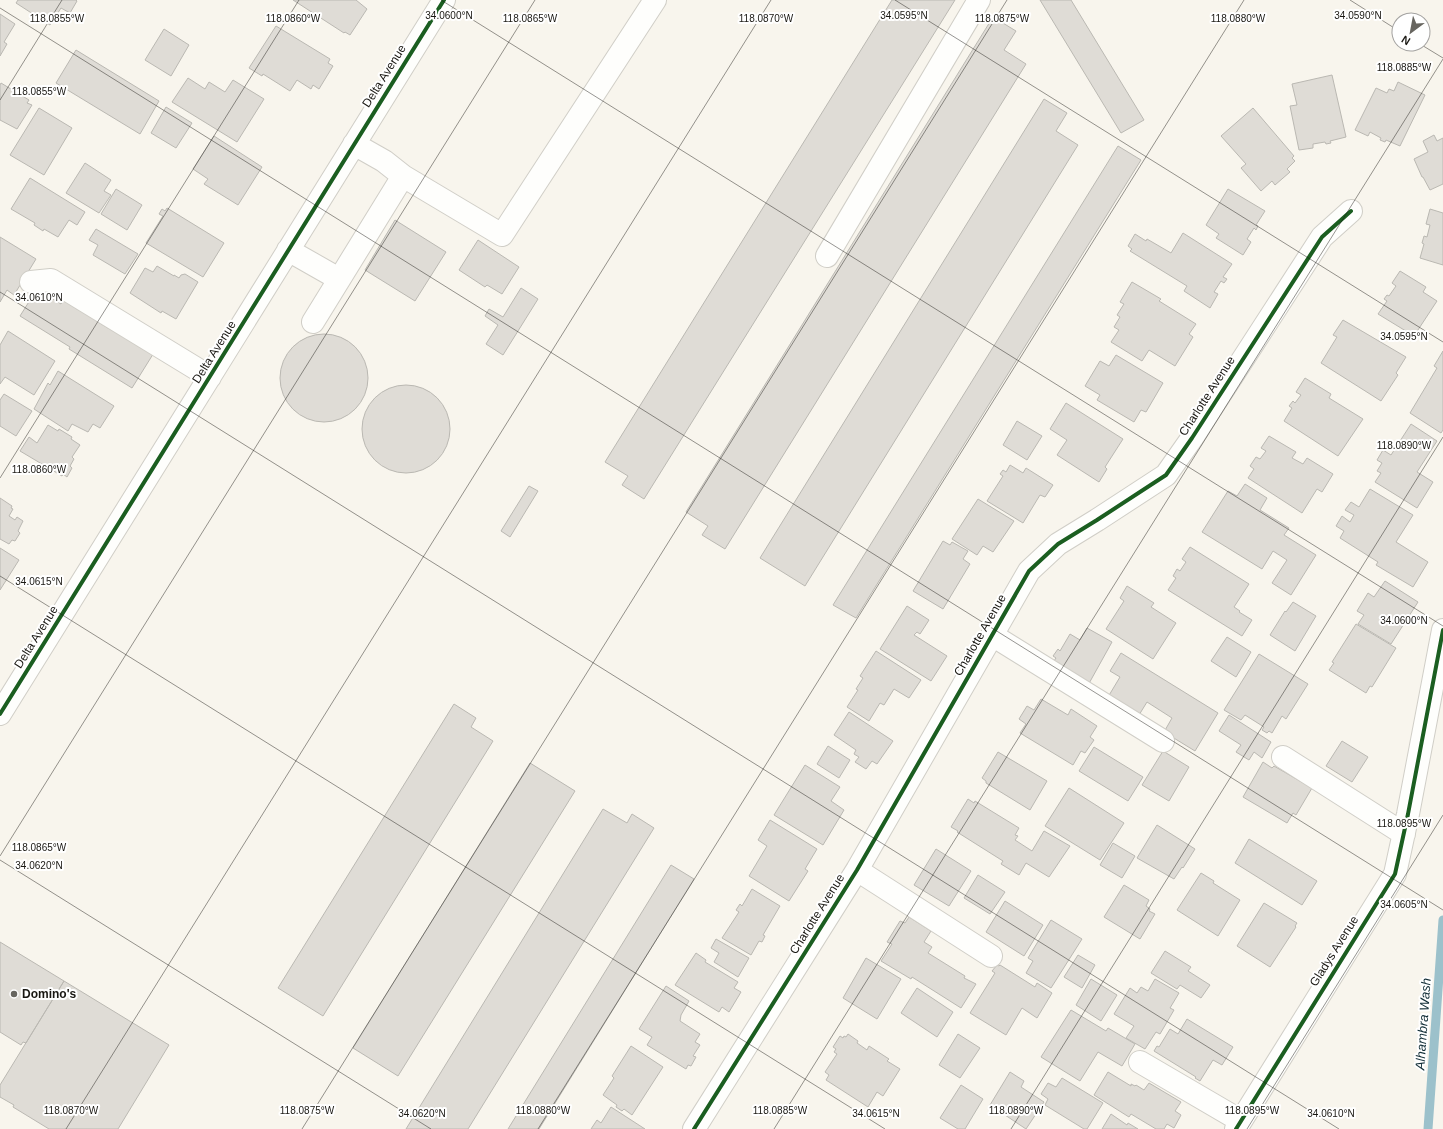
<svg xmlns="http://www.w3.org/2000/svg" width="1443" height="1129" font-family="Helvetica,sans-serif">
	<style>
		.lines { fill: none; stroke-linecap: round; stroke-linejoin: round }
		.stream { stroke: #9cc1cb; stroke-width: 9 }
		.building { fill: #dfdcd6; stroke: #bab8b2 }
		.minor-casing { stroke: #d0cec7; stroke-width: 24 }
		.minor { stroke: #fefefc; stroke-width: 22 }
		.cycleway-casing { stroke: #fff; stroke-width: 6 }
		.cycleway { stroke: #1b5e20; stroke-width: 4 }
		.ticks { fill: none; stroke: #191712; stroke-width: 1; stroke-opacity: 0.45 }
		.poi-dot { fill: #67655f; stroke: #fff; stroke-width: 1.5 }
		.labels { text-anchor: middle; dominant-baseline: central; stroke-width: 4; stroke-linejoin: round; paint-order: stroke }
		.street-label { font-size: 12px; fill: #191712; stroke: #fff }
		.poi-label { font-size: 12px; font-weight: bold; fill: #191712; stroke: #fff; text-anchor: start }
		.water-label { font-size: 13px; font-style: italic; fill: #122e37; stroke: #fff }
		.ticks-label { font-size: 10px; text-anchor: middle; fill: #191712; stroke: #fff; stroke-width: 4; stroke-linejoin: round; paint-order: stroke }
	</style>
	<rect width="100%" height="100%" fill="#f8f5ed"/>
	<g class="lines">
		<!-- stream -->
		<path class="stream" d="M 1428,1129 L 1443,920"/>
	</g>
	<!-- building -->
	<path class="building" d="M 18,0 L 76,0 L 77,1 L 70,13 L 61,8 L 50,25 L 16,3 Z
		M 293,0 L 356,0 L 367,9 L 350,35 L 345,32 L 344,33 Z
		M 892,0 L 955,0 L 644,499 L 622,485 L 628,476 L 605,462 Z
		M 1040,0 L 1071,0 L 1144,120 L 1121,133 Z
		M 0,14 L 15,24 L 4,42 L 7,44 L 0,56 Z
		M 993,17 L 1016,31 L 1004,50 L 1026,64 L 725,549 L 702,535 L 708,526 L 686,512 Z
		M 276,26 L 330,59 L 328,63 L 333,66 L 319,89 L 313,85 L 311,89 L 297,80 L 290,91 L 263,74 L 262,76 L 249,68 Z
		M 164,29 L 189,45 L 171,76 L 145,60 Z
		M 76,50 L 159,101 L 140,134 L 56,83 Z
		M 1332,75 L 1346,137 L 1330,141 L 1331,143 L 1326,144 L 1325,142 L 1313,144 L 1313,148 L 1299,150 L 1290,106 L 1297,105 L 1292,84 Z
		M 188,78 L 205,89 L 209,82 L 225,92 L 233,80 L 264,99 L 237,142 L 172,102 Z
		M 1398,82 L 1425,95 L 1400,146 L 1386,140 L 1385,142 L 1380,140 L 1381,138 L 1370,132 L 1368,136 L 1355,130 L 1376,88 L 1387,93 L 1389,89 L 1394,91 Z
		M 1,83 L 29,100 L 27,103 L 32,105 L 17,129 L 0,120 L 0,85 Z
		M 1044,99 L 1067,113 L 1056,131 L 1078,145 L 805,586 L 760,558 Z
		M 166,107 L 192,123 L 176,148 L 151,133 Z
		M 39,108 L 72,128 L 44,175 L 10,155 Z
		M 1253,108 L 1294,156 L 1292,158 L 1295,161 L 1287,169 L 1290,172 L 1275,185 L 1272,181 L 1261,191 L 1241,168 L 1246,164 L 1221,136 Z
		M 1434,135 L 1437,141 L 1443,138 L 1443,184 L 1430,190 L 1423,177 L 1422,177 L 1414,159 L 1428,152 L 1423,141 Z
		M 214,136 L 262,167 L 238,205 L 204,184 L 208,179 L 193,169 Z
		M 1118,146 L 1141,160 L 856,618 L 833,605 Z
		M 85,163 L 111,180 L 104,191 L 111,195 L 99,213 L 66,193 Z
		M 30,178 L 85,212 L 77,225 L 69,220 L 58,237 L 44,229 L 43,231 L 34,225 L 35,223 L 11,209 Z
		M 116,189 L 142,205 L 127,230 L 101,214 Z
		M 1228,189 L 1265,211 L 1256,225 L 1258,226 L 1256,230 L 1254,228 L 1247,239 L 1251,242 L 1243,255 L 1216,238 L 1219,234 L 1206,225 Z
		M 167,208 L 224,243 L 203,277 L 146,243 L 163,216 L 159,214 L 162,209 L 165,211 Z
		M 1430,209 L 1443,213 L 1443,265 L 1420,258 L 1424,244 L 1422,243 L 1424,236 L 1427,237 L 1430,225 L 1426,224 Z
		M 395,220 L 446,252 L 415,301 L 365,270 Z
		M 96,229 L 138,254 L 125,274 L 93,255 L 98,245 L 89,240 Z
		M 1183,233 L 1232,264 L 1223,277 L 1227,279 L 1224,283 L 1221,281 L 1214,292 L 1218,294 L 1210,308 L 1184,291 L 1187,286 L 1130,251 L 1132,249 L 1128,246 L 1135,234 L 1146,241 L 1147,239 L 1171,253 Z
		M 0,237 L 36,259 L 14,295 L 7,290 L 0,302 Z
		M 478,240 L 519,267 L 502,294 L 487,285 L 485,287 L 459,270 Z
		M 157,266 L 174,276 L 174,275 L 179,278 L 181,275 L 185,274 L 198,282 L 176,319 L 162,311 L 161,313 L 130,293 L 145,268 L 153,272 Z
		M 1400,271 L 1426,287 L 1423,292 L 1437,301 L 1414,336 L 1378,314 L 1387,301 L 1384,299 L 1387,295 L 1389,296 L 1396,286 L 1392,283 Z
		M 1132,282 L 1161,299 L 1159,301 L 1196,324 L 1189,334 L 1193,337 L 1175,366 L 1149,350 L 1142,361 L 1111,342 L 1119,330 L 1114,327 L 1120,317 L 1117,315 L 1124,304 L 1120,302 Z
		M 521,288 L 538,299 L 503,355 L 486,344 L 498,325 L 485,316 L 489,309 L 503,317 Z
		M 37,289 L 61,304 L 63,300 L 77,309 L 79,307 L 96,318 L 95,320 L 108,328 L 112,322 L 155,351 L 132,388 L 69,349 L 70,347 L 20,316 Z
		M 1343,320 L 1406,357 L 1396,373 L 1398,375 L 1381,401 L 1321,363 L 1337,337 L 1333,335 Z
		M 8,331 L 55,361 L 34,395 L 5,377 L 0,384 L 0,345 Z
		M280 378a44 44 0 1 1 88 0a44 44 0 1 1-88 0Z
		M 1443,351 L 1443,430 L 1441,433 L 1410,413 L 1437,368 L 1434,366 Z
		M 1116,355 L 1163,383 L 1146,412 L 1141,410 L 1134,422 L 1097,400 L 1100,395 L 1085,386 L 1100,361 L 1109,366 Z
		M 58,371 L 114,406 L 100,428 L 93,424 L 88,432 L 72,424 L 68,431 L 34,409 L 48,383 L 50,385 Z
		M 1305,378 L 1331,394 L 1329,398 L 1363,419 L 1338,456 L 1284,421 L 1292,408 L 1289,406 L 1293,401 L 1295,403 L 1301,395 L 1296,392 Z
		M362 429a44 44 0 1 1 88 0a44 44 0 1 1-88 0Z
		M 4,394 L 32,411 L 16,436 L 0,426 L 0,400 Z
		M 1066,403 L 1123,439 L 1105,467 L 1107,469 L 1099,482 L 1057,455 L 1067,440 L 1050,429 Z
		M 1017,421 L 1042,436 L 1027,460 L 1003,445 Z
		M 1411,424 L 1437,441 L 1417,472 L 1433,482 L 1417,508 L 1375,482 L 1381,473 L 1377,471 L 1382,463 L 1377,460 L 1383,450 L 1391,455 Z
		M 48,425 L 58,431 L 59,429 L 72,437 L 71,439 L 80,445 L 72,457 L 74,459 L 70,466 L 72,468 L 67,477 L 63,474 L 62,476 L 20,451 L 29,437 L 37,443 Z
		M 1269,436 L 1296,452 L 1292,458 L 1303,464 L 1307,458 L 1333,474 L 1322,492 L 1317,489 L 1302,513 L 1248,478 L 1254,469 L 1250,466 L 1256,457 L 1260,459 L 1266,451 L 1261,448 Z
		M 1010,465 L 1023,473 L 1026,468 L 1053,485 L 1045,497 L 1040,495 L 1023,523 L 987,501 L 1003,476 L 1000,474 L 1003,470 L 1006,472 Z
		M 1245,484 L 1267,498 L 1260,510 L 1289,528 L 1284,535 L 1316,555 L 1291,595 L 1272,583 L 1287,560 L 1273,551 L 1262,569 L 1202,532 L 1228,491 L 1237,496 Z
		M 529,486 L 538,491 L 510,537 L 501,531 Z
		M 1370,489 L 1413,515 L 1396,542 L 1428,562 L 1413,587 L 1376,565 L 1378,562 L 1340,538 L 1344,531 L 1336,526 L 1342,516 L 1350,522 L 1354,515 L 1345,510 L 1351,502 L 1359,507 Z
		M 0,498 L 12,506 L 11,508 L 13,509 L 9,516 L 15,520 L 17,517 L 23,521 L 18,531 L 20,533 L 15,541 L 12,540 L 9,544 L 0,539 Z
		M 978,499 L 1014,521 L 993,552 L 983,546 L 977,555 L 952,539 Z
		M 943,541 L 950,545 L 952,542 L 968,551 L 963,559 L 970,564 L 943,609 L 913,591 Z
		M 1190,547 L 1249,584 L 1234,607 L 1240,611 L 1239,612 L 1252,620 L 1242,636 L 1168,590 L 1176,578 L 1173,576 L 1177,569 L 1180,571 L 1186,562 L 1182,559 Z
		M 0,548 L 19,560 L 0,590 Z
		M 1385,581 L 1418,602 L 1391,644 L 1358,624 L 1364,615 L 1357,611 L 1368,593 L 1374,597 Z
		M 1127,586 L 1154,603 L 1151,607 L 1176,623 L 1153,659 L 1106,629 L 1124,601 L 1120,598 Z
		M 1293,602 L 1316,616 L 1295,651 L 1270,635 L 1285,611 L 1286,612 Z
		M 907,606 L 929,620 L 920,634 L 917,632 L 914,635 L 947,656 L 931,681 L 880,649 Z
		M 1356,624 L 1396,648 L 1372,687 L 1370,686 L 1366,693 L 1329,670 L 1334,663 L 1332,662 Z
		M 1087,628 L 1112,642 L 1087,687 L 1051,665 L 1056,658 L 1053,656 L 1058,649 L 1060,651 L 1070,634 L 1080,640 Z
		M 1227,637 L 1251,652 L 1236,677 L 1211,661 Z
		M 876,651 L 921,680 L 909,698 L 894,689 L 884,705 L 880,703 L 869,721 L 847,707 L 858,690 L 856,689 L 863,678 L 860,676 Z
		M 1121,653 L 1218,713 L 1195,751 L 1164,732 L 1172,718 L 1147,702 L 1139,715 L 1108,697 L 1120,677 L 1110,671 Z
		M 1259,654 L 1308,684 L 1286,719 L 1282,716 L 1272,733 L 1269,731 L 1267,733 L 1262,730 L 1264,727 L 1245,715 L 1241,720 L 1224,710 Z
		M 1041,699 L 1068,715 L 1071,709 L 1097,726 L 1090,737 L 1094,740 L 1085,753 L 1081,751 L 1073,765 L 1020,733 L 1026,724 L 1019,719 L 1027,706 L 1034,710 Z
		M 454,704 L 476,718 L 471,727 L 493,741 L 323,1016 L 278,988 Z
		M 849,712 L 893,741 L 877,764 L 872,761 L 866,769 L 855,762 L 859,757 L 854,754 L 856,750 L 834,735 Z
		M 1229,715 L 1271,742 L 1262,758 L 1254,752 L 1249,760 L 1236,752 L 1241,745 L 1219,731 Z
		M 1342,741 L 1368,757 L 1352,782 L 1326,766 Z
		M 828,746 L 850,760 L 839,778 L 817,764 Z
		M 1094,747 L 1143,777 L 1128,801 L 1079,771 Z
		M 1163,751 L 1189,767 L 1169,801 L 1142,785 Z
		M 998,752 L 1047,781 L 1030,810 L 986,783 L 986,781 L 982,778 Z
		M 1263,762 L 1272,768 L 1274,766 L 1312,788 L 1296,815 L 1293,813 L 1287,823 L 1243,797 Z
		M 530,763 L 575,791 L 398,1076 L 353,1048 Z
		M 805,765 L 840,787 L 831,801 L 844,810 L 823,845 L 774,815 Z
		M 1069,788 L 1124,823 L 1100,860 L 1045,826 Z
		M 968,799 L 974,803 L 975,801 L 1019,828 L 1015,835 L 1018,836 L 1015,840 L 1032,851 L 1044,831 L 1070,846 L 1049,877 L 1026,863 L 1019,875 L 1001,864 L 1003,861 L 957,832 L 958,831 L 951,827 Z
		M 603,809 L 627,823 L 632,814 L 654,828 L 468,1129 L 406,1129 Z
		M 770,820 L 817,849 L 805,869 L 808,871 L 789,901 L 749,876 L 767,846 L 758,840 Z
		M 1157,825 L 1195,849 L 1183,868 L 1182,867 L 1174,879 L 1137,858 Z
		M 1249,839 L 1317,881 L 1302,905 L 1235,863 Z
		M 1113,843 L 1135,856 L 1122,878 L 1100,865 Z
		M 936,849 L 971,871 L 949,906 L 914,885 Z
		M 671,865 L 694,879 L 539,1129 L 508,1129 Z
		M 1201,873 L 1214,881 L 1213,883 L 1240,900 L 1218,936 L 1177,910 Z
		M 978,875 L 1005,892 L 990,914 L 964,898 Z
		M 1124,885 L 1149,900 L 1146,906 L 1150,909 L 1149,911 L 1155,914 L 1140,939 L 1104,917 Z
		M 752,889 L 780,906 L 763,935 L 765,936 L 762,942 L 759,941 L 751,955 L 722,938 L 739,912 L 736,910 L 740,904 L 742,906 Z
		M 1005,901 L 1043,925 L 1024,956 L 986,932 Z
		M 1264,903 L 1297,923 L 1295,926 L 1296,927 L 1270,967 L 1237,946 Z
		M 909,917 L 931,931 L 924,942 L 932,947 L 928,953 L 965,976 L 964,978 L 976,984 L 961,1008 L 912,977 L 911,979 L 881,961 L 892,944 L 887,942 L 900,921 L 905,923 Z
		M 1051,920 L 1082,939 L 1051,988 L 1026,973 L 1033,961 L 1028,958 Z
		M 716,939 L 749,958 L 738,977 L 714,962 L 719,953 L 711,948 Z
		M 0,942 L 64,981 L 26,1043 L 23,1042 L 21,1045 L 0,1032 Z
		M 1165,951 L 1191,967 L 1188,971 L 1210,985 L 1201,998 L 1180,985 L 1177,989 L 1151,973 Z
		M 696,953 L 706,960 L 705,962 L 738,982 L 734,988 L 741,992 L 729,1012 L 722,1007 L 719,1012 L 675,985 Z
		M 1078,955 L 1095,965 L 1082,988 L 1064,977 Z
		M 866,958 L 901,979 L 877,1019 L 843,998 Z
		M 997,965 L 999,966 L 1000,965 L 1035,987 L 1037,983 L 1052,993 L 1037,1018 L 1022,1008 L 1006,1035 L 970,1013 L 995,973 L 992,971 Z
		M 1091,979 L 1117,995 L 1101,1021 L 1076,1005 Z
		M 1155,979 L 1179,993 L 1170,1008 L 1174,1010 L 1160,1034 L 1156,1032 L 1145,1049 L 1126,1038 L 1134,1026 L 1114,1014 L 1130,988 L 1137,993 L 1141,987 L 1148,991 Z
		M 64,981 L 169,1045 L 118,1129 L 49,1129 L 13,1107 L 14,1105 L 0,1097 L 0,1085 Z
		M 666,986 L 689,1001 L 681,1015 L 680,1021 L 700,1034 L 695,1042 L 700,1045 L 693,1056 L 696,1057 L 691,1066 L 688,1065 L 686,1069 L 647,1045 L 652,1037 L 639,1029 Z
		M 917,988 L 953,1012 L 937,1037 L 901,1013 Z
		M 1071,1010 L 1106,1031 L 1108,1028 L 1135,1044 L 1122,1066 L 1098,1052 L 1080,1081 L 1041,1057 Z
		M 1187,1019 L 1233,1047 L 1222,1065 L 1213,1060 L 1200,1081 L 1195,1078 L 1196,1077 L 1154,1051 L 1157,1046 L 1159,1047 L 1170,1029 L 1178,1034 Z
		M 848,1034 L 858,1041 L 857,1043 L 867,1050 L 869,1046 L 889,1059 L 887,1061 L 900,1069 L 883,1096 L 877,1092 L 868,1107 L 826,1080 L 829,1075 L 825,1072 L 837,1054 L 834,1052 L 836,1049 L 833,1047 L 840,1036 L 843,1038 L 844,1036 L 846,1037 Z
		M 958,1034 L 980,1048 L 960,1078 L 939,1065 Z
		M 631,1046 L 663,1067 L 632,1115 L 624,1109 L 622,1111 L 616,1107 L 617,1105 L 603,1095 L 614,1078 L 612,1076 Z
		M 1010,1072 L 1024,1081 L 1021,1087 L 1044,1102 L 1026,1129 L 990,1105 Z
		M 1108,1072 L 1131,1086 L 1131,1084 L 1135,1086 L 1136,1085 L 1144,1090 L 1149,1083 L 1181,1102 L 1175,1111 L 1181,1115 L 1174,1128 L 1167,1124 L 1164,1129 L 1156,1129 L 1131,1114 L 1129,1117 L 1094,1095 Z
		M 1062,1078 L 1103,1103 L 1087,1129 L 1084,1129 L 1045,1105 L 1048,1099 L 1041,1094 L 1048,1083 L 1056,1087 Z
		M 961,1085 L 983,1099 L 965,1129 L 958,1129 L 940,1118 Z
		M 611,1107 L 645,1129 L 591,1129 L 597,1120 L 601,1123 Z
		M 1111,1114 L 1127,1125 L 1128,1123 L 1138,1129 L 1102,1129 Z"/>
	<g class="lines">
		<!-- minor casing -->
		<g class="minor-casing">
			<path id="minor" d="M 354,144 L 384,161 L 403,176
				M 288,250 L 339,279
				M 827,256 L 979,0
				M 31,282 L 51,280 L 210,377
				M 313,322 L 403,176 L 502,235 L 655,0
				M 992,635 L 1163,741
				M 0,714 L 444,0
				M 1283,757 L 1404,834
				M 857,870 L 991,956
				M 1140,1062 L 1241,1121
				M 694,1129 L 857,870 L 1029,571 L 1058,544 L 1097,520 L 1166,475 L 1192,438 L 1322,237 L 1351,211
				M 1236,1129 L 1395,874 L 1408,814 L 1443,630"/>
		</g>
		<!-- minor -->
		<use href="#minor" class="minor"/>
		<!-- cycleway casing -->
		<g class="cycleway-casing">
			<path id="cycleway" d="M 0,714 L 444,0
				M 694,1129 L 857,870 L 1029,571 L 1058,544 L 1097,520 L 1166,475 L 1192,438 L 1322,237 L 1351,211
				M 1236,1129 L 1395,874 L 1408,814 L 1443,630"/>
		</g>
		<!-- cycleway -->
		<use href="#cycleway" class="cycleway"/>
	</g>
	<!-- ticks -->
	<path class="ticks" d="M 441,0 L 1443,626M 895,0 L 1443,342M 1350,0 L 1399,31M 0,8 L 1443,910M 1420,44 L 1443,58M 0,100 L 62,0M 0,292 L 1339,1129M 0,478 L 299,0M 0,576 L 885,1129M 0,856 L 535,0M 0,860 L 431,1129M 66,1129 L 771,0M 302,1129 L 1007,0M 538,1129 L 1244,0M 774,1129 L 1443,59M 1011,1129 L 1443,437M 1247,1129 L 1443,815"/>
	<!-- markers -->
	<circle class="poi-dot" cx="14" cy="994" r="4"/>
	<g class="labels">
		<!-- street labels -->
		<g class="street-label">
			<text transform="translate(384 76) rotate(-58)">Delta Avenue</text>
			<text transform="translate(214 352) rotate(-58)">Delta Avenue</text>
			<text transform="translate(1207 396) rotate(-57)">Charlotte Avenue</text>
			<text transform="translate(980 635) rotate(-60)">Charlotte Avenue</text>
			<text transform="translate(36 637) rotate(-58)">Delta Avenue</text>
			<text transform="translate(817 914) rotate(-58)">Charlotte Avenue</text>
			<text transform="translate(1334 951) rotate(-58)">Gladys Avenue</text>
		</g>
		<!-- poi labels -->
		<g class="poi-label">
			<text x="22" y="994">Domino's</text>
		</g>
		<!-- water labels -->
		<g class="water-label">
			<text transform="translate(1423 1024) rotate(-86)">Alhambra Wash</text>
		</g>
	</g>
	<g class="ticks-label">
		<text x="449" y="19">34.0600°N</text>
		<text x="904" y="19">34.0595°N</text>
		<text x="1358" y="19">34.0590°N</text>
		<text x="57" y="22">118.0855°W</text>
		<text x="293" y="22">118.0860°W</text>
		<text x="530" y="22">118.0865°W</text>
		<text x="766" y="22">118.0870°W</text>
		<text x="1002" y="22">118.0875°W</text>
		<text x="1238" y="22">118.0880°W</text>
		<text x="1404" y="71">118.0885°W</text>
		<text x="39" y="95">118.0855°W</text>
		<text x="39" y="301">34.0610°N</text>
		<text x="1404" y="340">34.0595°N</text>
		<text x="1404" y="449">118.0890°W</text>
		<text x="39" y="473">118.0860°W</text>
		<text x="39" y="585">34.0615°N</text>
		<text x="1404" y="624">34.0600°N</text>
		<text x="1404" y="827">118.0895°W</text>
		<text x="39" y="851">118.0865°W</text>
		<text x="39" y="869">34.0620°N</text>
		<text x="1404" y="908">34.0605°N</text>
		<text x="71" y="1114">118.0870°W</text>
		<text x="307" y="1114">118.0875°W</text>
		<text x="543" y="1114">118.0880°W</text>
		<text x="780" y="1114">118.0885°W</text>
		<text x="1016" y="1114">118.0890°W</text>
		<text x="1252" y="1114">118.0895°W</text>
		<text x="422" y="1117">34.0620°N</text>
		<text x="876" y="1117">34.0615°N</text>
		<text x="1331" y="1117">34.0610°N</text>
	</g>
	<!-- north arrow -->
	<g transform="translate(1411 32) rotate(212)"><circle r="19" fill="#ffffff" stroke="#a3a2a0"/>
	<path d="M0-3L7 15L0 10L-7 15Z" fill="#67655f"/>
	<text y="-6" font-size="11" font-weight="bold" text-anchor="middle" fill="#191712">N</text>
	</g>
</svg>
